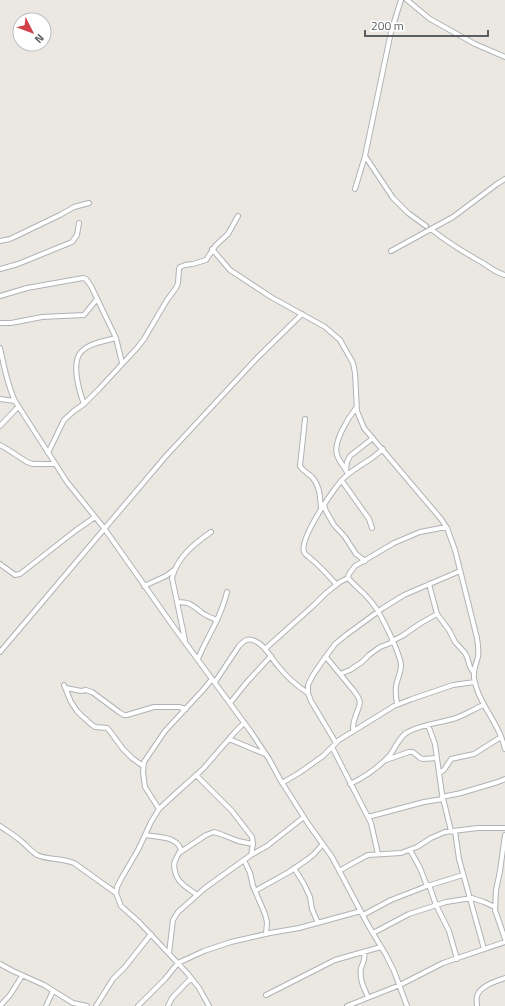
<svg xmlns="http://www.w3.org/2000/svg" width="505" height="1006" font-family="'Titillium Web',sans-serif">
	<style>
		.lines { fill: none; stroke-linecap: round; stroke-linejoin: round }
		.minor-casing { stroke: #afb3b6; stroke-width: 6 }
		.minor { stroke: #fff; stroke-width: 4 }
	</style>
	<rect width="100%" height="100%" fill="#ebe8e2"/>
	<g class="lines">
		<!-- minor casing -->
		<g class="minor-casing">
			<path id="minor" d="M 407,0 L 430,19 L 475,44 L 505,57
				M 365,156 L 393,198 L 408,213 L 426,226
				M 355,189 L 365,156 L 391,32 L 401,0
				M 431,229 C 447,242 465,253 483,263 C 490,268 497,273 505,275
				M 0,241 L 10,239 L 60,215 L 74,207 L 89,203
				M 212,249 L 230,270 L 271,297 L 325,327 L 340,340 L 353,363 L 355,373 L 357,411 L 364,428 L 441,519 L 447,528 L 455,550 L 477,638 C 478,644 479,650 478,657 C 476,664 473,670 474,678 C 477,696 488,711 496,726 C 500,733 503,741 505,749
				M 391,251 L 453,217 L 497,184 L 505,179
				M 0,269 L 18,264 L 72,242 L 77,235 L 79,223
				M 0,296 L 27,288 L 83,278 L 86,279 L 91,286 L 116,338 L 122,363
				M 0,323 L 11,323 L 42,317 L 84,315 L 97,299
				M 0,348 C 4,366 7,384 15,401 L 67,482 L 104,528 L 173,626 L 251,732 L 269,759 L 281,781 L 309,825 L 332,857 L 368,925 L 386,955 L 394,971 L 407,1006
				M 0,399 L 15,401
				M 84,404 C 79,391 71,363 81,352 C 89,343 105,341 116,338
				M 305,419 L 300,466 C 303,471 308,473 312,477 C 320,486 320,497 321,508
				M 0,426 L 18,407
				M 0,445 L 7,449 L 27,462 L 33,464 L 55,464
				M 48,453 L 61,426 L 64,420 L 74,411 L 84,404 L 99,389 L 137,348 L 144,339 L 167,300 L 176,288 L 178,283 L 179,269 L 180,267 L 185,265 L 193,264 L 206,260 L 216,245 L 228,234 L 238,216
				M 346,470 L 347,462 L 350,456 L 373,438
				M 348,474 C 345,468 339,461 337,455 C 333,442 348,418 356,408
				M 342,481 L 369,519 L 372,528
				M 324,505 L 326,511 L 334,525 L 345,537 L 356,554 L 365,561
				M 0,564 L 15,575 L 20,574 L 75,531 L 95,517
				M 336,584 C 328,575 320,566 310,558 C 308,556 305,555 304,552 C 299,539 335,485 346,476 C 353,470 361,465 369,460 C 374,457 378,453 383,449
				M 429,584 L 437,614 L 449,630 L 455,642 L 465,653 L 467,657 L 470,667 L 474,673
				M 144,586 L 166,576 L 174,570
				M 177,602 C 190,602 192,605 201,612 C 206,616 212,618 217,620
				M 185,640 L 172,578 C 178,556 194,544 211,532
				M 392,641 L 402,636 L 421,623 L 437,614
				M 265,649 L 314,605 L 326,593 L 340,582 L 348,578
				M 0,652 L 166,456 L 257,358 L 302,314
				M 326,657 L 354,691 C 364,704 359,704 355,718 C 353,722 353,727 353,731
				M 198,659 C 202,649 207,640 212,630 C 218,619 224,604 227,592
				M 340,674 L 350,670 L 362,662 L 369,655 L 380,647 L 393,642
				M 215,682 L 239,646 C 244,641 248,637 255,641 C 265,645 271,658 278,666 C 286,676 297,686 308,693
				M 64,685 L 71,702 L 77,711 L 81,715 L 92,725 L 95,727 L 107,728 L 109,730 L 123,749 L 132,758 L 143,766
				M 66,688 L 81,691 L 86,690 L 92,692 L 119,712 L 124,715 L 127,715 L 154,707 L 179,707 L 186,709
				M 230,703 L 247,682 L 271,656
				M 397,704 C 396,698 395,692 396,686 C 397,679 401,673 401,665 C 400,653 381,614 373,604 C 366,594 357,588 349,579 L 348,577 L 349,574 L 355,566 L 394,543 L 420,532 L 441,528 L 447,528
				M 428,725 L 435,744 L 442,794 L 451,831
				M 229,739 L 265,754
				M 336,743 L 311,701 L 308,693 L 308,685 L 313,675 L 324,659 L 335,644 L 346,635 L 383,608 L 404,595 L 460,571
				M 332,747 L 371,823 L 378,854
				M 386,760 L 409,752 L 413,752 L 420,758 L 423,759 L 437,758
				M 439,773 L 444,770 L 451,759 L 474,754 L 501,737
				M 196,775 L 232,811 L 252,837 L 253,844 L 251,855
				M 282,783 L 299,773 L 323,756 L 339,740 L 394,706 L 412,699 L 453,685 L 475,682
				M 350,784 C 365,777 379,767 390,755 C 395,748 399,738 406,733 C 419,725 438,723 453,719 C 464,716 473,709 484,705
				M 442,797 L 461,793 L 498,782 L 505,779
				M 159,809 L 145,787 L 143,772 L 144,762 L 165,731 L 203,690 L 212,679
				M 368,817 L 424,802 L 443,799
				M 0,826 C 7,831 14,835 21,841 C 26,845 31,851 37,855 C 48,860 62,858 74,863 L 116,893
				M 455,831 L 459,859 L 484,949
				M 145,835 C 158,837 177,836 181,850 C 179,853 177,856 176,859 C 173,863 174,867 175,871 C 177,883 188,888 197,895
				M 505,835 L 500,871 L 496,890 L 495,910 L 505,939
				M 410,850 L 420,868 L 427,886
				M 179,853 L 206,835 L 214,832 L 223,835 L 238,841 L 253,844
				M 244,860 L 250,873 L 253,886 L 265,914 L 267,922 L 266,934
				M 294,868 L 304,884 L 310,897 L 312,909 L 318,923
				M 339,871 L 355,862 L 368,855 L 401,853 L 417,847 L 431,838 L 445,832 L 478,828 L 505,828
				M 429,885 L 436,905 L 449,931 L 457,959
				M 255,891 L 289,872 L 308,859 L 314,854 L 323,844
				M 363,915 L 391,900 L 427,886 L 463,875
				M 373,933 L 409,914 L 446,902 L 472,898 L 484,902 L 495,907
				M 364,952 C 366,959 363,962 361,968 C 359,979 364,988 368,997
				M 169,953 L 173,920 L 178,912 L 205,888 L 251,855 L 267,846 L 304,817
				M 0,964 L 13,971 L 44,985 L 73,1003 L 87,1006
				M 266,995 L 335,960 L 356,954 L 381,947
				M 0,1006 L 10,995 L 22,976
				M 46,1006 L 53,991
				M 96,1006 L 113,979 L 125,967 L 151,934
				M 138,1006 L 165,979 L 178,963 L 204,951 L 231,942 L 270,933 L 299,928 L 361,911
				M 168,1006 L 172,998 L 191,978
				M 209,1006 L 199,988 L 188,974 L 139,922 L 121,906 L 116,893 L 117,887 L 121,879 L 138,850 L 151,822 L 159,809 L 174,795 L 203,769 L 235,732 L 244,723
				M 347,1006 L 400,985 L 443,963 L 505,942
				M 477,1006 C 477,1003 476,999 477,996 C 480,986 496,981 505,978"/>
		</g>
		<!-- minor -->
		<use href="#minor" class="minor"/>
	</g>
	<!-- north arrow -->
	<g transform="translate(32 32) rotate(132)"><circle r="19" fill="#ffffff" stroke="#bdbfc0"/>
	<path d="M0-3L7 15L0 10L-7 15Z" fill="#d14148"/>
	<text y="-6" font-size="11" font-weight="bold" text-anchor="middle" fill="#5a5e61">N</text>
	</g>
	<!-- scale -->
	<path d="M365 30v6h123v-6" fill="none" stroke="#5a5e61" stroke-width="2"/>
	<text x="371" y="30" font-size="12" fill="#5a5e61" stroke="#ffffff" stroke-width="3" paint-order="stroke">200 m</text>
</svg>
